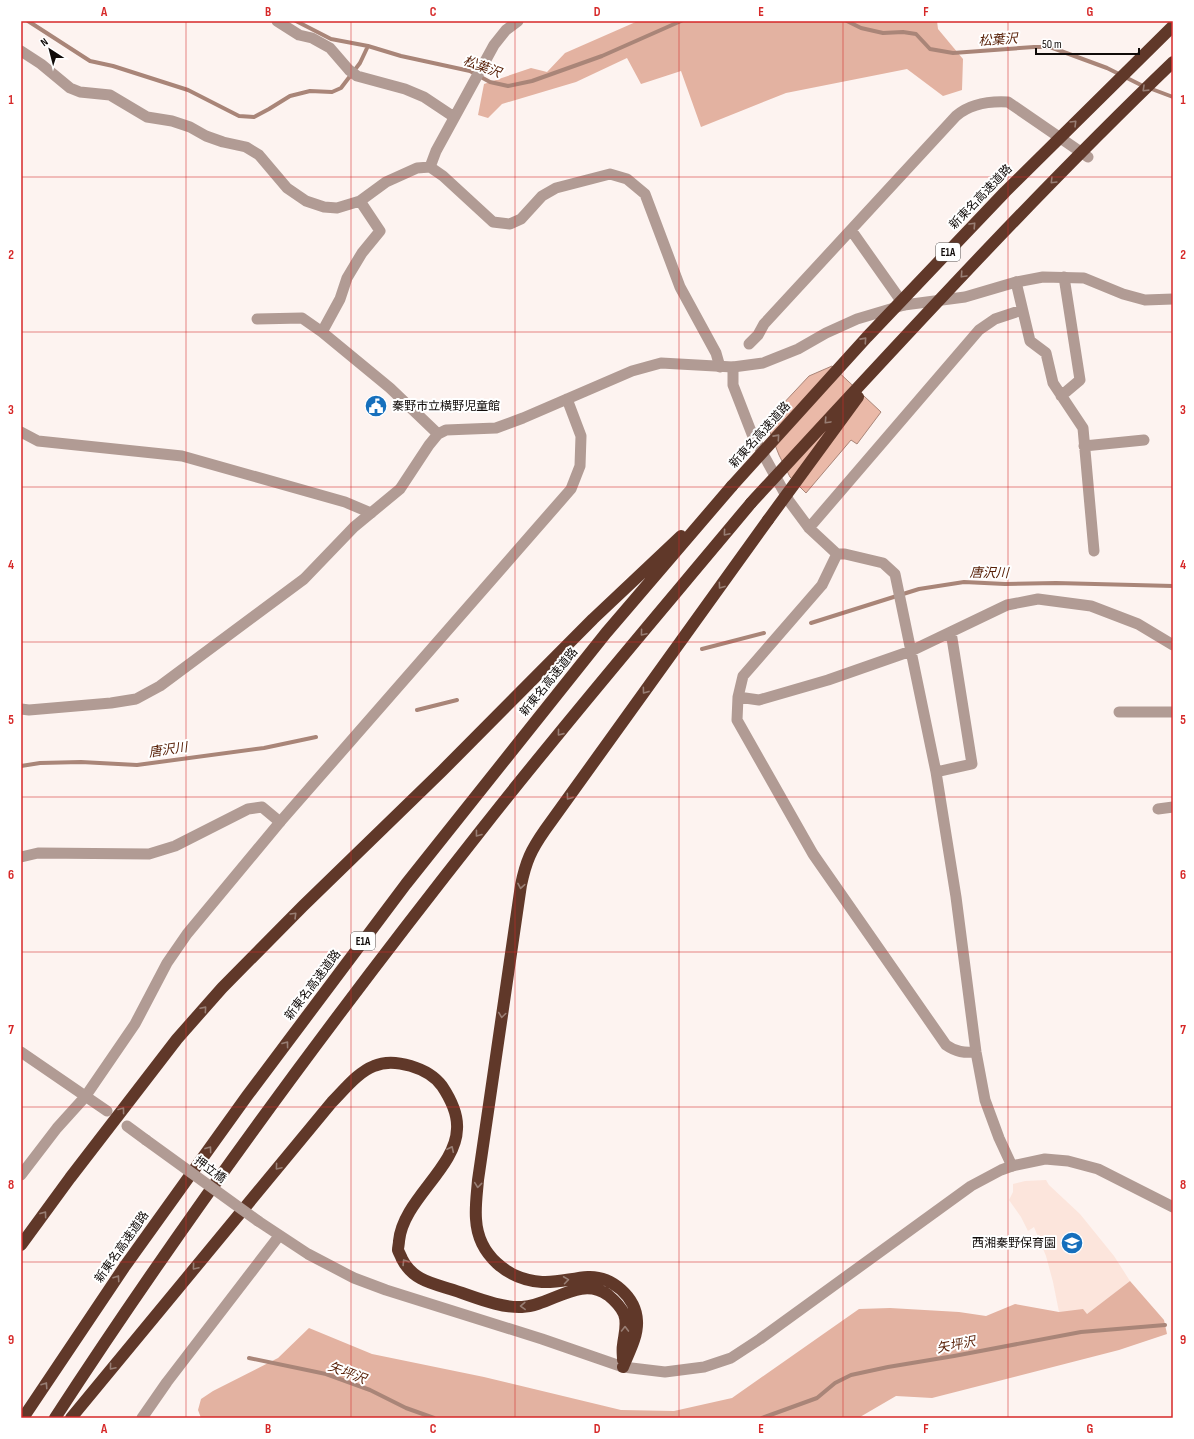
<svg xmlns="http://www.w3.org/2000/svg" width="1194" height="1439" font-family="'Sofia Sans Condensed','Noto Sans JP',sans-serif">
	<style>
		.built { fill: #fce5dc }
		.forest { fill: #e3b2a1 }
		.water { fill: #eab9a8; stroke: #a98578 }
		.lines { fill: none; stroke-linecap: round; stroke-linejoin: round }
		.stream { stroke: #a98578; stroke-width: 4 }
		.minor { stroke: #b19b94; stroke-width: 11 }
		.tertiary { stroke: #b19b94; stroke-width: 11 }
		.motorway { stroke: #603829; stroke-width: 12 }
		.tertiary-bridge { stroke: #b19b94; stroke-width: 11 }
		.motorway-bridge { stroke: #603829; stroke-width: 12 }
		.oneway { stroke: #987e74 }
		.grid { fill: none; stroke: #d62828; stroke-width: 1; stroke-opacity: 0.55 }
		.labels { text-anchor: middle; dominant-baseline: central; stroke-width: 4; stroke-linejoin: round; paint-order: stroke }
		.shield { fill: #fff; stroke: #585453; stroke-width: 1 }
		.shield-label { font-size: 11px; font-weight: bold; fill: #100b09 }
		.street-label { font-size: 12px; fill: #100b09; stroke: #fff }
		.poi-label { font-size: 12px; fill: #100b09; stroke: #fff; text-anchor: start }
		.water-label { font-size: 13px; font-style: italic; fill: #561d04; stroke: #fff }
		.neatline { fill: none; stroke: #d62828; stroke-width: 1.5 }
		.grid-label { font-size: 13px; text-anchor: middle; font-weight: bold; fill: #d62828 }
	</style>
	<rect width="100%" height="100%" fill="#fdf3f0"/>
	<!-- built -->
	<path class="built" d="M 1046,1180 L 1049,1185 L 1080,1214 L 1114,1256 L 1130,1281 L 1087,1314 L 1059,1312 L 1053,1282 L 1046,1256 L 1034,1227 L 1028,1231 L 1021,1217 L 1009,1200 L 1013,1192 L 1013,1184 L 1025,1181 Z"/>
	<!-- forest -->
	<path class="forest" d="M 638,21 L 937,21 L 938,29 L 963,59 L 962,90 L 943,96 L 907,69 L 786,93 L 701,127 L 681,71 L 641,84 L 627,58 L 576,82 L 502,104 L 488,118 L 478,115 L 484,84 L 531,68 L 547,72 L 565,53 Z
		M 1130,1281 L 1164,1320 L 1167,1334 L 1119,1350 L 932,1398 L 896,1396 L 860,1417 L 856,1418 L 201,1418 L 198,1410 L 201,1399 L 213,1391 L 278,1358 L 309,1328 L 372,1354 L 484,1377 L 621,1410 L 674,1411 L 732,1398 L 859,1309 L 890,1308 L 959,1312 L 986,1316 L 1015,1304 L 1059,1312 L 1083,1309 L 1087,1314 Z"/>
	<!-- water -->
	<path class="water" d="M 832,366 L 881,412 L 857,444 L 851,440 L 806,493 L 790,477 L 779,455 L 766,422 L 809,376 Z"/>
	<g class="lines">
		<!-- stream -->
		<path class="stream" d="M 28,21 L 90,61 L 113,66 L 188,90 L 239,116 L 254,117 L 269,109 L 290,96 L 310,91 L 332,92 L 341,88 L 360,63 L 368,46
			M 296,21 L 331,39 L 368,46 L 401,56 L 470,71 L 490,82 L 508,86 L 532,81 L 602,56 L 681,21
			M 847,21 L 861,28 L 883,33 L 903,32 L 916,34 L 930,49 L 953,53 L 1034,47 L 1050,47 L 1107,68 L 1141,85 L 1173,97
			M 811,623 L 919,589 L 964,582 L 1005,584 L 1056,583 L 1173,586
			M 702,649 L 764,633
			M 417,710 L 457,700
			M 21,766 L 40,763 L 81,762 L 137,765 L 264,748 L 316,737
			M 249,1358 L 326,1374 L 370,1390 L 406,1408 L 434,1418
			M 762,1418 L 817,1398 L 835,1383 L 851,1375 L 888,1367 L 954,1356 L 1081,1332 L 1165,1325"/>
		<!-- minor -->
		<path class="minor" d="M 277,21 L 299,35 L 312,38 L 330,48 L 349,70 L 357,76 L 405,89 L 424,97 L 454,117
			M 21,51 L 41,64 L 70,88 L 80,92 L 110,95 L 147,117 L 172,121 L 190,127 L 206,136 L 223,142 L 246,147 L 259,155 L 287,188 L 306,201 L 324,207 L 337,208 L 360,201 L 386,182 L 417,168 L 430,167 L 443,176 L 493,222 L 510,224 L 521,219 L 542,196 L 556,188 L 610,174 L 627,179 L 645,194 L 680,287 L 716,353 L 720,367
			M 430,167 L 436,151 L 494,45 L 506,30 L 518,21
			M 851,230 L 904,305
			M 1016,282 L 1030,341 L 1046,353 L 1053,383 L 1083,428 L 1094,551
			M 257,319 L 302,318 L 322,332 L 390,388 L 438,434
			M 322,332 L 340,299 L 347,278 L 362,253 L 380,231 L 360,201
			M 749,344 L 758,335 L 764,324 L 956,116 C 970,104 990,101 1008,102 L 1088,157
			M 733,367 L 733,385 L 752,434 L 789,501 L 809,528 L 837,554 L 845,554 L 883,563 L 895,574 L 936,772 L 956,897 L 976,1052 L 985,1100 L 999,1138 L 1012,1166
			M 1061,396 L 1080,380 L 1064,277
			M 21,432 L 38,441 L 182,456 L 345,502 L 371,513
			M 1084,446 L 1144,440
			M 809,528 L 979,330 L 995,319 L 1022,310
			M 837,554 L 822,585 L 743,676 L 738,697 L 737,720 L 813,854 L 946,1045 C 956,1052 964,1053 976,1052
			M 738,697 L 759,700 L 828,680 L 911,651 L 1007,605 L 1038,599 L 1091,606 L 1138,624 L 1173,645
			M 1119,712 L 1173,712
			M 936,772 L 972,764 L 951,632
			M 1158,809 L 1173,807
			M 21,857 L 38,853 L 149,854 L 175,846 L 248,809 L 262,807 L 280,822"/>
		<!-- tertiary -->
		<path class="tertiary" d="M 21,709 L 29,710 L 111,703 L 136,699 L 160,686 L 304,579 L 354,527 L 400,489 L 429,445 L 438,434 L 446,430 L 496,428 L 523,418 L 632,371 L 661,363 L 733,367 L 763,363 L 798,349 L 826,333 L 857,319 L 904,305 L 965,297 L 1016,282 L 1043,277 L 1084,278 L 1123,294 L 1145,300 L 1173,299
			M 21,1052 L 107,1111
			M 127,1126 L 146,1140
			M 21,1175 L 57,1128 L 85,1097 L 135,1024 L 167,963 L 187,934 L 280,822 L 571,489 L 580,466 L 581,436 L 567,399
			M 258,1221 L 308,1254 L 354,1278 L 386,1290 L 542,1339 L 623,1367 L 665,1372 L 704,1367 L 731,1358 L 760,1339 L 971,1186 L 1001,1170 L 1012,1166 L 1045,1159 L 1068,1161 L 1098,1169 L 1173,1207
			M 142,1418 L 167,1382 L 279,1236"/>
		<!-- motorway -->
		<path class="motorway" d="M 21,1245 L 70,1178 L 177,1039 L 222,988 L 303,906 L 442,771 L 593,619 L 681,536
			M 623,1367 C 628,1354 638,1337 637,1321 C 636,1297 612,1276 588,1277 C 572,1278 558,1283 542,1282 C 508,1280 478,1255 476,1219 C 475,1206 477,1193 478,1180 L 521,885 C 526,861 531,850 545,830 L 768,520
			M 23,1418 L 125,1266 L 247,1096 L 406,884 L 606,633 L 732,486
			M 55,1418 C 187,1215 332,1019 482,829 C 569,718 661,611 751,503
			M 71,1418 L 332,1102 C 344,1090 358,1072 374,1066 C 394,1057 429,1068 442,1086 C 450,1098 458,1115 457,1129 C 456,1168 403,1200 399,1241 C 399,1244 398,1247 398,1250 C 399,1253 401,1256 402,1259 C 412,1279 430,1283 450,1289 C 473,1296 498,1308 522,1307 C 551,1306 580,1275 608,1295 C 614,1300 621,1307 624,1314 C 628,1324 624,1335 623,1345 C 622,1350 623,1355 623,1360"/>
		<!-- tertiary-bridge -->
		<path class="tertiary-bridge" d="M 146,1140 L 258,1221"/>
		<!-- motorway-bridge -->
		<path class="motorway-bridge" d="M 732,486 L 867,337 L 1005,192 L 1173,26
			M 751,503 C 889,354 1026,203 1173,62
			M 768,520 L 858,397"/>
	</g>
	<!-- one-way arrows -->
	<defs><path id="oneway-chevron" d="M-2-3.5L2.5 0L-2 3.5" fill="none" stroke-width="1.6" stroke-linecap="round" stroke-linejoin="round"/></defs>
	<g class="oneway">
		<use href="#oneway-chevron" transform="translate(1145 89) rotate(136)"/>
		<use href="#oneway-chevron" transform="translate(1074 123) rotate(-45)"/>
		<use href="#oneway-chevron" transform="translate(1053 181) rotate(135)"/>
		<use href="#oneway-chevron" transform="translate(973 225) rotate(-47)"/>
		<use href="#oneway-chevron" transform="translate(963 275) rotate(133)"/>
		<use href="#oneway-chevron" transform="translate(864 340) rotate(-48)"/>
		<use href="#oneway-chevron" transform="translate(827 421) rotate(133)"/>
		<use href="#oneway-chevron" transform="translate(777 437) rotate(-48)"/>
		<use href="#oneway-chevron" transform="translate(726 533) rotate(130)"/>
		<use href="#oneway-chevron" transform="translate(721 586) rotate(126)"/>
		<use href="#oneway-chevron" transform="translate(643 633) rotate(130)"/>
		<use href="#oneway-chevron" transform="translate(645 691) rotate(126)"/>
		<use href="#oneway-chevron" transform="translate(560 733) rotate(129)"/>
		<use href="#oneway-chevron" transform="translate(569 797) rotate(126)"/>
		<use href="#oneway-chevron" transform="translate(478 834) rotate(128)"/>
		<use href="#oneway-chevron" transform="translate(521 886) rotate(100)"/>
		<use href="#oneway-chevron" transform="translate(294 915) rotate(-45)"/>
		<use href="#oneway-chevron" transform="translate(204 1009) rotate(-49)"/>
		<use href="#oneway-chevron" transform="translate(502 1015) rotate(98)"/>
		<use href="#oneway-chevron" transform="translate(286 1044) rotate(-53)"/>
		<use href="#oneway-chevron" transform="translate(122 1110) rotate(-53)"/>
		<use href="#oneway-chevron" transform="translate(209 1149) rotate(-54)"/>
		<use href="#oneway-chevron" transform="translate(451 1149) rotate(-65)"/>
		<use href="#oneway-chevron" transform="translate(278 1167) rotate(130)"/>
		<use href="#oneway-chevron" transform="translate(478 1185) rotate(96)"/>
		<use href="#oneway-chevron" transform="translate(44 1214) rotate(-54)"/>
		<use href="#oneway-chevron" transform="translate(405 1262) rotate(-122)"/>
		<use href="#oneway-chevron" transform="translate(195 1267) rotate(130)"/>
		<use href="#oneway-chevron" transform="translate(117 1278) rotate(-56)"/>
		<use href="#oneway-chevron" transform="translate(566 1280) rotate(-8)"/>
		<use href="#oneway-chevron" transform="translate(523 1306) rotate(178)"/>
		<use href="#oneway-chevron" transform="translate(625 1329) rotate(-89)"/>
		<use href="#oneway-chevron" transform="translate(112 1367) rotate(130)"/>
		<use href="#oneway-chevron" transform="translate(45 1385) rotate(-56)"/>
	</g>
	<!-- grid -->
	<path class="grid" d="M 186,21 L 186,1418M 351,21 L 351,1418M 515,21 L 515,1418M 679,21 L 679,1418M 843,21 L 843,1418M 1008,21 L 1008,1418M 21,177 L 1173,177M 21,332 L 1173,332M 21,487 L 1173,487M 21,642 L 1173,642M 21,797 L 1173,797M 21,952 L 1173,952M 21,1107 L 1173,1107M 21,1262 L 1173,1262"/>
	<!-- icons -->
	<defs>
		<g id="civic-disc" transform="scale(1.15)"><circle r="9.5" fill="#166fbc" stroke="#fff"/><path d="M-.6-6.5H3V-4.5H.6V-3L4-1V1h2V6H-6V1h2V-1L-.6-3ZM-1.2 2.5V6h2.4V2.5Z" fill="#fff"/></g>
		<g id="school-disc" transform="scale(1.15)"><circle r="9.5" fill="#166fbc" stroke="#fff"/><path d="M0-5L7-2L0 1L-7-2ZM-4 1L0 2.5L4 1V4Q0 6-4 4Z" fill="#fff"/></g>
	</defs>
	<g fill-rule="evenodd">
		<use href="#civic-disc" x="376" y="406"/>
		<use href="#school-disc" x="1072" y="1243"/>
	</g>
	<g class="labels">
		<!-- shield labels -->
		<g class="shield">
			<rect x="936" y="243" width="24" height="18" rx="3"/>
			<rect x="351" y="932" width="24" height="18" rx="3"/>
		</g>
		<g class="shield-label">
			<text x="948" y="252">E1A</text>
			<text x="363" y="941">E1A</text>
		</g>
		<!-- street labels -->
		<g class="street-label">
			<text transform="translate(981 197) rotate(-46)">新東名高速道路</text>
			<text transform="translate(760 435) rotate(-48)">新東名高速道路</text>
			<text transform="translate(549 682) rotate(-51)">新東名高速道路</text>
			<text transform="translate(313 985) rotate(-53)">新東名高速道路</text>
			<text transform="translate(210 1170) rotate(36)">押立橋</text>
			<text transform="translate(122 1247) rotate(-55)">新東名高速道路</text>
		</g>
		<!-- poi labels -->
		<g class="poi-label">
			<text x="392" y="406">秦野市立横野児童館</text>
			<text x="1056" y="1243" text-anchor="end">西湘秦野保育園</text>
		</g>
		<!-- water labels -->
		<g class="water-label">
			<text transform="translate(998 40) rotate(-4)">松葉沢</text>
			<text transform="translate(482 67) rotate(20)">松葉沢</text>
			<text transform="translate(989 573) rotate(1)">唐沢川</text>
			<text transform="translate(168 750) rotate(-8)">唐沢川</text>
			<text transform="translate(956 1345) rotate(-11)">矢坪沢</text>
			<text transform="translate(347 1373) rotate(21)">矢坪沢</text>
		</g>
	</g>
	<!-- border -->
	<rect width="1194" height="1439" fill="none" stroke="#ffffff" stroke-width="44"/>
	<!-- north arrow -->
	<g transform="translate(50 50) rotate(324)" stroke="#ffffff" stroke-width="3" paint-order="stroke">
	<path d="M0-3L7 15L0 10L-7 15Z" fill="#100b09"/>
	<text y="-6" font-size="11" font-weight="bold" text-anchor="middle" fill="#100b09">N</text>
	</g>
	<!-- scale -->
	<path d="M1036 48v6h103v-6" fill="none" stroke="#100b09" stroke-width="2"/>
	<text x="1042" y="48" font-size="12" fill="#100b09" stroke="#ffffff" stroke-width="3" paint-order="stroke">50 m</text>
	<rect x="22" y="22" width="1150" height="1395" class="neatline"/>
	<g class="grid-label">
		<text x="104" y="16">A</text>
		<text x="268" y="16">B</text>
		<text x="433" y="16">C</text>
		<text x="597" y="16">D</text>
		<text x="761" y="16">E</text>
		<text x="926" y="16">F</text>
		<text x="1090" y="16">G</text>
		<text x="11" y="104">1</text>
		<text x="1183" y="104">1</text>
		<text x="11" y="259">2</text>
		<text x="1183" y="259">2</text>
		<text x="11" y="414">3</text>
		<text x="1183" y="414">3</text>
		<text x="11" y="569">4</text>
		<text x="1183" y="569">4</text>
		<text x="11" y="724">5</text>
		<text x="1183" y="724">5</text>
		<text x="11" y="879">6</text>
		<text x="1183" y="879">6</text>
		<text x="11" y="1034">7</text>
		<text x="1183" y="1034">7</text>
		<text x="11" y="1189">8</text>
		<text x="1183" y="1189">8</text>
		<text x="11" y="1344">9</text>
		<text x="1183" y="1344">9</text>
		<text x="104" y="1433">A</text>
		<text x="268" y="1433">B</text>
		<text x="433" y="1433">C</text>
		<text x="597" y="1433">D</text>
		<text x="761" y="1433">E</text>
		<text x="926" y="1433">F</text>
		<text x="1090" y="1433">G</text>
	</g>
</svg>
